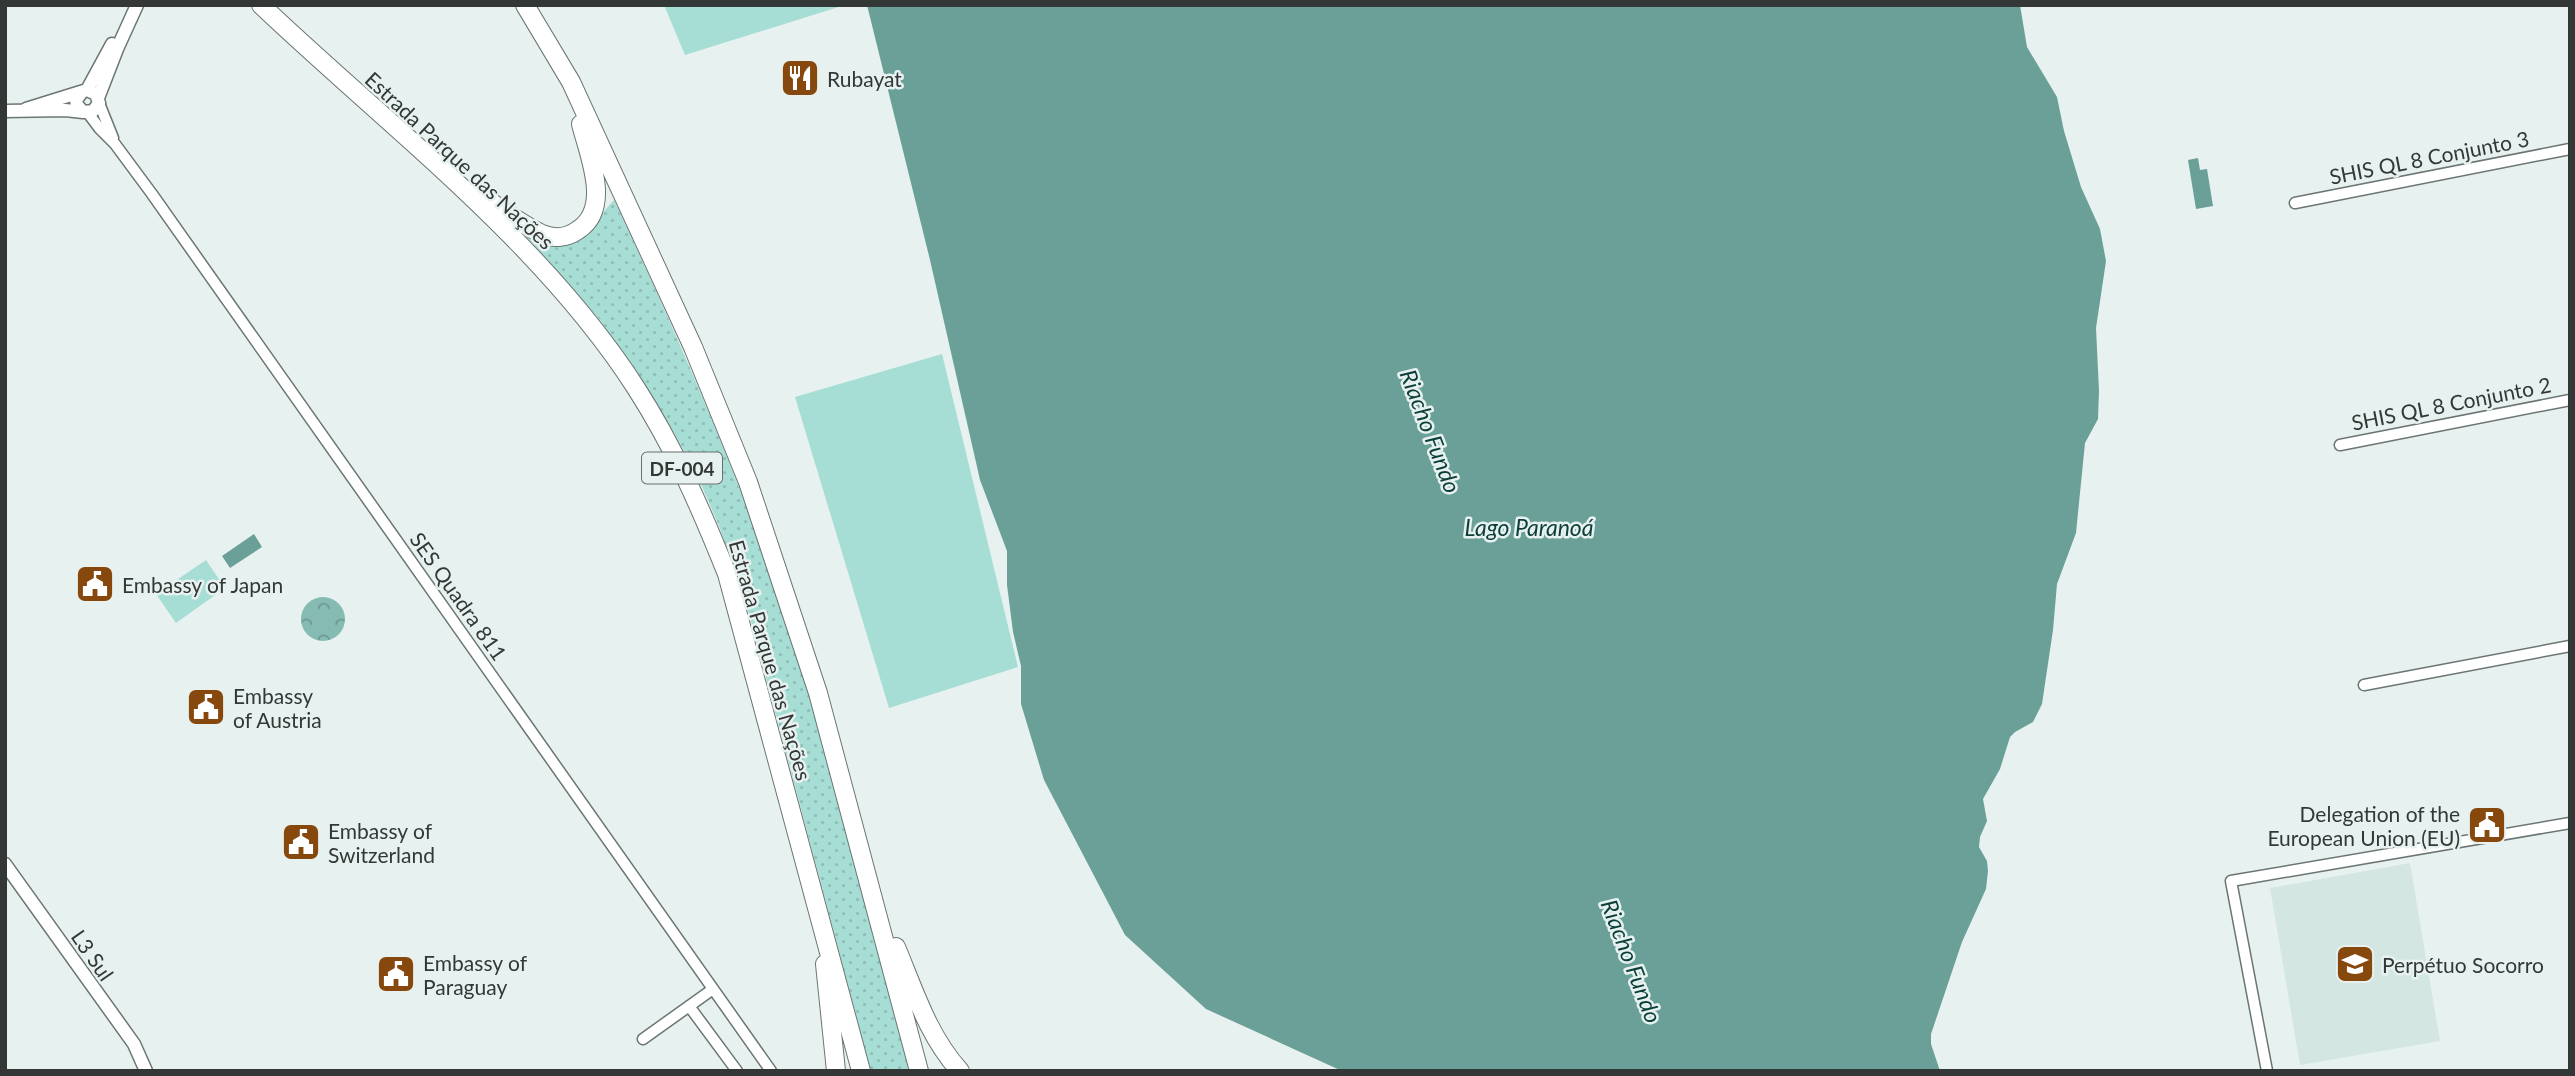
<svg xmlns="http://www.w3.org/2000/svg" width="2575" height="1076" font-family="Lato,sans-serif">
	<style>
		.built { fill: #d3e6e2 }
		.grass { fill: url(#grass-dots) }
		.forest { fill: url(#forest-crowns) }
		.green { fill: #a6ddd4 }
		.water { fill: #6ba099 }
		.lines { fill: none; stroke-linecap: round; stroke-linejoin: round }
		.minor-casing { stroke: #6b7573; stroke-width: 13 }
		.tertiary-casing { stroke: #6b7573; stroke-width: 15 }
		.trunk-casing { stroke: #6b7573; stroke-width: 20 }
		.minor { stroke: #fff; stroke-width: 10 }
		.tertiary { stroke: #fff; stroke-width: 12 }
		.trunk { stroke: #fff; stroke-width: 18 }
		.labels { text-anchor: middle; dominant-baseline: central; stroke-width: 5; stroke-linejoin: round; paint-order: stroke }
		.shield { fill: #e7f2f0; stroke: #696f6e; stroke-width: 2 }
		.shield-label { font-size: 19px; font-weight: bold; fill: #333736 }
		.poi-label { font-size: 21px; fill: #333736; stroke: #e7f2f0; text-anchor: start }
		.street-label { font-size: 21px; fill: #333736; stroke: #e7f2f0 }
		.water-label { font-size: 23px; font-style: italic; fill: #0c3f39; stroke: #e7f2f0 }
	</style>
	<defs>
		<pattern id="grass-dots" width="8" height="8" patternUnits="userSpaceOnUse" patternTransform="scale(1.75)"><rect width="8" height="8" fill="#a6ddd4"/><path d="M2 2h.1M6 6h.1" fill="none" stroke="#8fbeb7" stroke-width="1.8" stroke-linecap="round"/></pattern>
		<pattern id="forest-crowns" width="20" height="18" patternUnits="userSpaceOnUse" patternTransform="scale(1.75)"><rect width="20" height="18" fill="#85bbb3"/><path d="M2 6a3 3 0 1 1 6 0M12 15a3 3 0 1 1 6 0" fill="none" stroke="#6d9992"/></pattern>
	</defs>
	<rect width="100%" height="100%" fill="#e7f2f0"/>
	<!-- built -->
	<path class="built" d="M 2410,863 L 2440,1041 L 2300,1065 L 2270,888 Z"/>
	<!-- grass -->
	<path class="grass" d="M 614,200 C 669,317 721,435 765,556 C 825,724 866,898 912,1071 L 871,1071 L 749,614 L 719,526 L 694,468 L 673,431 L 600,320 L 510,218 L 579,239 Z"/>
	<!-- forest -->
	<path class="forest" d="M301 619a22 22 0 1 1 44 0a22 22 0 1 1-44 0Z"/>
	<!-- green -->
	<path class="green" d="M 664,5 L 845,5 L 685,55 Z
		M 942,354 L 1018,667 L 889,708 L 795,397 Z
		M 206,560 L 225,588 L 176,623 L 156,594 Z"/>
	<!-- water -->
	<path class="water" d="M 867,5 L 2020,5 L 2027,47 L 2057,97 L 2064,131 L 2081,187 L 2100,229 L 2106,261 L 2096,328 L 2099,391 L 2098,419 L 2085,443 L 2076,533 L 2057,584 L 2053,630 L 2042,704 L 2033,722 L 2015,732 L 2010,737 L 2000,769 L 1983,799 L 1987,821 L 1980,837 L 1979,847 L 1987,861 L 1988,871 L 1986,889 L 1962,942 L 1931,1034 L 1931,1044 L 1940,1071 L 1342,1071 L 1206,1009 L 1125,935 L 1044,780 L 1021,704 L 1021,666 L 1013,632 L 1007,585 L 1007,551 L 980,480 L 930,260 Z
		M 2198,158 L 2200,170 L 2207,169 L 2213,206 L 2196,209 L 2188,160 Z
		M 254,534 L 262,547 L 230,568 L 222,556 Z"/>
	<g class="lines">
		<!-- minor casing -->
		<g class="minor-casing">
			<path id="minor" d="M 99,103 L 113,138
				M 88,113 L 100,129 L 115,144 L 152,194 L 771,1071
				M 2295,203 L 2570,149
				M 2340,445 L 2570,400
				M 2364,685 L 2570,646
				M 689,1006 L 737,1071
				M 643,1039 L 713,989
				M 2267,1071 L 2231,881 L 2570,823"/>
		</g>
		<!-- tertiary casing -->
		<g class="tertiary-casing">
			<path id="tertiary" d="M 87,90 L 112,44
				M 98,98 L 117,49 L 137,5
				M 26,109 L 87,90 L 96,94 L 99,103 L 93,111 L 83,112 L 77,105 L 76,100 L 82,92
				M 5,111 L 65,110 L 83,112
				M 5,864 L 134,1044 L 146,1071"/>
		</g>
		<!-- trunk casing -->
		<g class="trunk-casing">
			<path id="trunk" d="M 261,5 C 387,125 541,240 636,388 C 674,447 701,509 727,574 L 861,1071
				M 525,5 L 571,82 L 693,347 L 748,482 L 818,693 L 919,1071
				M 473,190 C 495,204 518,223 542,234 C 554,239 567,238 578,230 C 612,208 589,156 581,124
				M 896,947 C 914,990 928,1036 960,1071
				M 825,964 L 836,1071"/>
		</g>
		<!-- minor -->
		<use href="#minor" class="minor"/>
		<!-- tertiary -->
		<use href="#tertiary" class="tertiary"/>
		<!-- trunk -->
		<use href="#trunk" class="trunk"/>
	</g>
	<!-- icons -->
	<defs>
		<g id="restaurant-square" transform="scale(2.0125)"><rect x="-9" y="-9" width="18" height="18" rx="4" fill="#87480d" stroke="#e7f2f0"/><path d="M-5-6h1v4h1v-4h1v4h1v-4h1v5L-1.5 .5V6h-2V.5L-5-1ZM5-6V6H3V1.5H1.5Q1.5-4 5-6Z" fill="#fff"/></g>
		<g id="civic-square" transform="scale(2.0125)"><rect x="-9" y="-9" width="18" height="18" rx="4" fill="#87480d" stroke="#e7f2f0"/><path d="M-.6-6.5H3V-4.5H.6V-3L4-1V1h2V6H-6V1h2V-1L-.6-3ZM-1.2 2.5V6h2.4V2.5Z" fill="#fff"/></g>
		<g id="school-square" transform="scale(2.0125)"><rect x="-9" y="-9" width="18" height="18" rx="4" fill="#87480d" stroke="#e7f2f0"/><path d="M0-5L7-2L0 1L-7-2ZM-4 1L0 2.5L4 1V4Q0 6-4 4Z" fill="#fff"/></g>
	</defs>
	<g fill-rule="evenodd">
		<use href="#restaurant-square" x="800" y="78"/>
		<use href="#civic-square" x="95" y="584"/>
		<use href="#civic-square" x="206" y="707"/>
		<use href="#civic-square" x="2487" y="825"/>
		<use href="#civic-square" x="301" y="842"/>
		<use href="#school-square" x="2355" y="964"/>
		<use href="#civic-square" x="396" y="974"/>
	</g>
	<g class="labels">
		<!-- shield labels -->
		<rect class="shield" x="642" y="452.5" width="80" height="31" rx="5"/>
		<g class="shield-label">
			<text x="682" y="468">DF-004</text>
		</g>
		<!-- poi labels -->
		<g class="poi-label">
			<text x="827" y="78">Rubayat</text>
			<text x="122" y="584">Embassy of Japan</text>
			<text x="233" y="695">Embassy<tspan x="233" dy="24">of Austria</tspan></text>
			<text x="2460" y="813" text-anchor="end">Delegation of the<tspan x="2460" dy="24">European Union (EU)</tspan></text>
			<text x="328" y="830">Embassy of<tspan x="328" dy="24">Switzerland</tspan></text>
			<text x="423" y="962">Embassy of<tspan x="423" dy="24">Paraguay</tspan></text>
			<text x="2382" y="964">Perpétuo Socorro</text>
		</g>
		<!-- street labels -->
		<g class="street-label">
			<text transform="translate(2429 157) rotate(-11)">SHIS QL 8 Conjunto 3</text>
			<text transform="translate(460 160) rotate(43)">Estrada Parque das Nações</text>
			<text transform="translate(2451 403) rotate(-11)">SHIS QL 8 Conjunto 2</text>
			<text transform="translate(459 596) rotate(55)">SES Quadra 811</text>
			<text transform="translate(771 660) rotate(74)">Estrada Parque das Nações</text>
			<text transform="translate(93 955) rotate(55)">L3 Sul</text>
		</g>
		<!-- water labels -->
		<g class="water-label">
			<text transform="translate(1431 431) rotate(69)">Riacho Fundo</text>
			<text x="1529" y="527">Lago Paranoá</text>
			<text transform="translate(1632 961) rotate(69)">Riacho Fundo</text>
		</g>
	</g>
	<!-- border -->
	<rect width="2575" height="1076" fill="none" stroke="#333736" stroke-width="14"/>
</svg>
